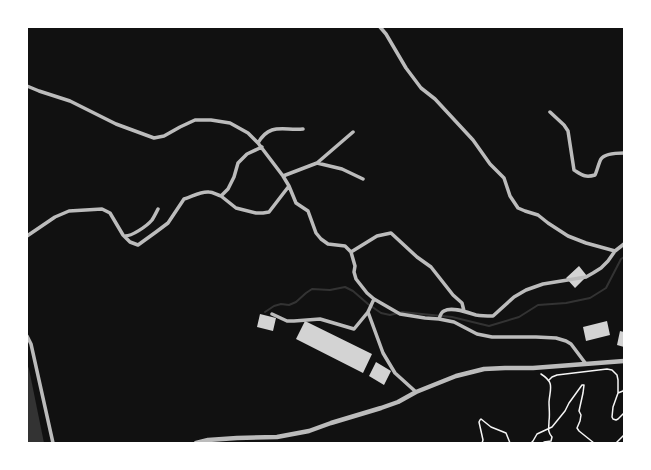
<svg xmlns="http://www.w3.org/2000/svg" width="651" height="470" font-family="Poppins,sans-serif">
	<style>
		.water { fill: #333 }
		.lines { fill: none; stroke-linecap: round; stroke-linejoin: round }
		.stream { stroke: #333; stroke-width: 2 }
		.building { fill: #d3d3d3 }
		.path { stroke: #f5f5f5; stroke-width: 1.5 }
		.minor { stroke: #bcbcbc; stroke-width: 3.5 }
		.tertiary { stroke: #bcbcbc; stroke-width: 4.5 }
	</style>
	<rect width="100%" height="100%" fill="#111"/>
	<!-- water -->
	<path class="water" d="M 27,364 L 29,369 L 44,443 L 27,443 Z"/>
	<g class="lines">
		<!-- stream -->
		<path class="stream" d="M 265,312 L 274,306 L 281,304 L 289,305 L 296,302 L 306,293 L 312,289 L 330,290 L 345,287 L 353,291 L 368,304 L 381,313 L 390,315 L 402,312 L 452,317 L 489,326 L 519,317 L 538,305 L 566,303 L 590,298 L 606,288 L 621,259 L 624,257"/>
	</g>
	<!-- building -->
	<path class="building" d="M 579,266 L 587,276 L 575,288 L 566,278 Z
		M 260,314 L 276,318 L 273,331 L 257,327 Z
		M 305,321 L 372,354 L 363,373 L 296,339 Z
		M 607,321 L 610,335 L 586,341 L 583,327 Z
		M 620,331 L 624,332 L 624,347 L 617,345 Z
		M 376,362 L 391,371 L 384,385 L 369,376 Z"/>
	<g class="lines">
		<!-- path -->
		<path class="path" d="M 541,374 C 555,383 550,388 549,402 C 549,408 550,415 549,421 C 549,428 547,431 552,437 L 551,441 L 544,442 L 544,443
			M 549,380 L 552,377 L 557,375 L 607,369 L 612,370 L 617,375 L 618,380 L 618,393 L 613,407 L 612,417 L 613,419 L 616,420 L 618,419 L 624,413
			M 618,393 L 623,391 L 624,389
			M 482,443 L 483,440 L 479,422 L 480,420 L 481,419 L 491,427 L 506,433 L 510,443
			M 531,443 L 533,441 L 537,434 L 552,427 L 565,411 L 569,403 L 582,385 L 584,385 L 583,393 L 579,411 L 581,415 L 580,421 L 577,428 L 579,431 L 594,443
			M 616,443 L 624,435"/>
		<!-- minor -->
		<path class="minor" d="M 380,27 L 386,34 L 406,68 L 421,88 L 435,99 L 473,140 L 490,164 L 504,178 L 510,196 L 518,208 L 525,211 L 538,215 L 548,223 L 568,236 L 586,243 L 615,251
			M 27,86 L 39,91 L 70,101 L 116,124 L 154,138 L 164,136 L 180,127 L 195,120 L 211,120 L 230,123 L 248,133 L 258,143 L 283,176 L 289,186 L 296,203 L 308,211 L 316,233 L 321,239 L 328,244 L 345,246 L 351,252 L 355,266 L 354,272 L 356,279 L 367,293 L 374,299 L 400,314 L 425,318 L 439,319 L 454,322 L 477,334 L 492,337 L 536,337 L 556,338 L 566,341 L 571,344 L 586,364
			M 550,112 L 564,125 L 568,131 L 574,170 C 582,175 585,178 595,175 C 597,171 599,162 601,159 C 605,153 618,153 624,153
			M 258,143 C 270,122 284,131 303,129
			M 317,163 L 353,132
			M 283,176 L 317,163 L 342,169 L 363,179
			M 221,196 L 236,208 L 256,213 L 263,213 L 269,212 L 289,186
			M 27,236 L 55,217 L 69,211 L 102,209 L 110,213 L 123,235 L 130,242 L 138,245 L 156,232 L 168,223 L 184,199 C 192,197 200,191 209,192 C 213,192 217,195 221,196 L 228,189 L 234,177 L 238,163 L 247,154 L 262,147
			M 124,236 C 131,237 147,226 152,220 C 154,217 156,213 158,209
			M 351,252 L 377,236 L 391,233 L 417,257 L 431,267 L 453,295 L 462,303 L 464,311
			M 368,312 L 383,353 L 395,373 L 416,392
			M 272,314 L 287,321 L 294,321 L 320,319 L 354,329 L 368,312 L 374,299
			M 439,319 C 440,316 441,312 444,311 C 452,306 469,313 476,315 C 482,316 487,316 493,316 L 514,297 L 526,290 L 543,284 L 586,277 L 593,273 L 601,268 L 608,261 L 615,251 L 624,244
			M 27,336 L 31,344 L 53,443"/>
		<!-- tertiary -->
		<path class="tertiary" d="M 196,443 L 208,440 L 237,438 L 277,437 L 309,431 L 331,423 L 381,408 L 398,402 L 416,392 L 456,376 L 484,369 L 505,368 L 533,368 L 624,361"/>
	</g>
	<!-- border -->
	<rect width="651" height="470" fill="none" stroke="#ffffff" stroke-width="56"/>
</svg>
